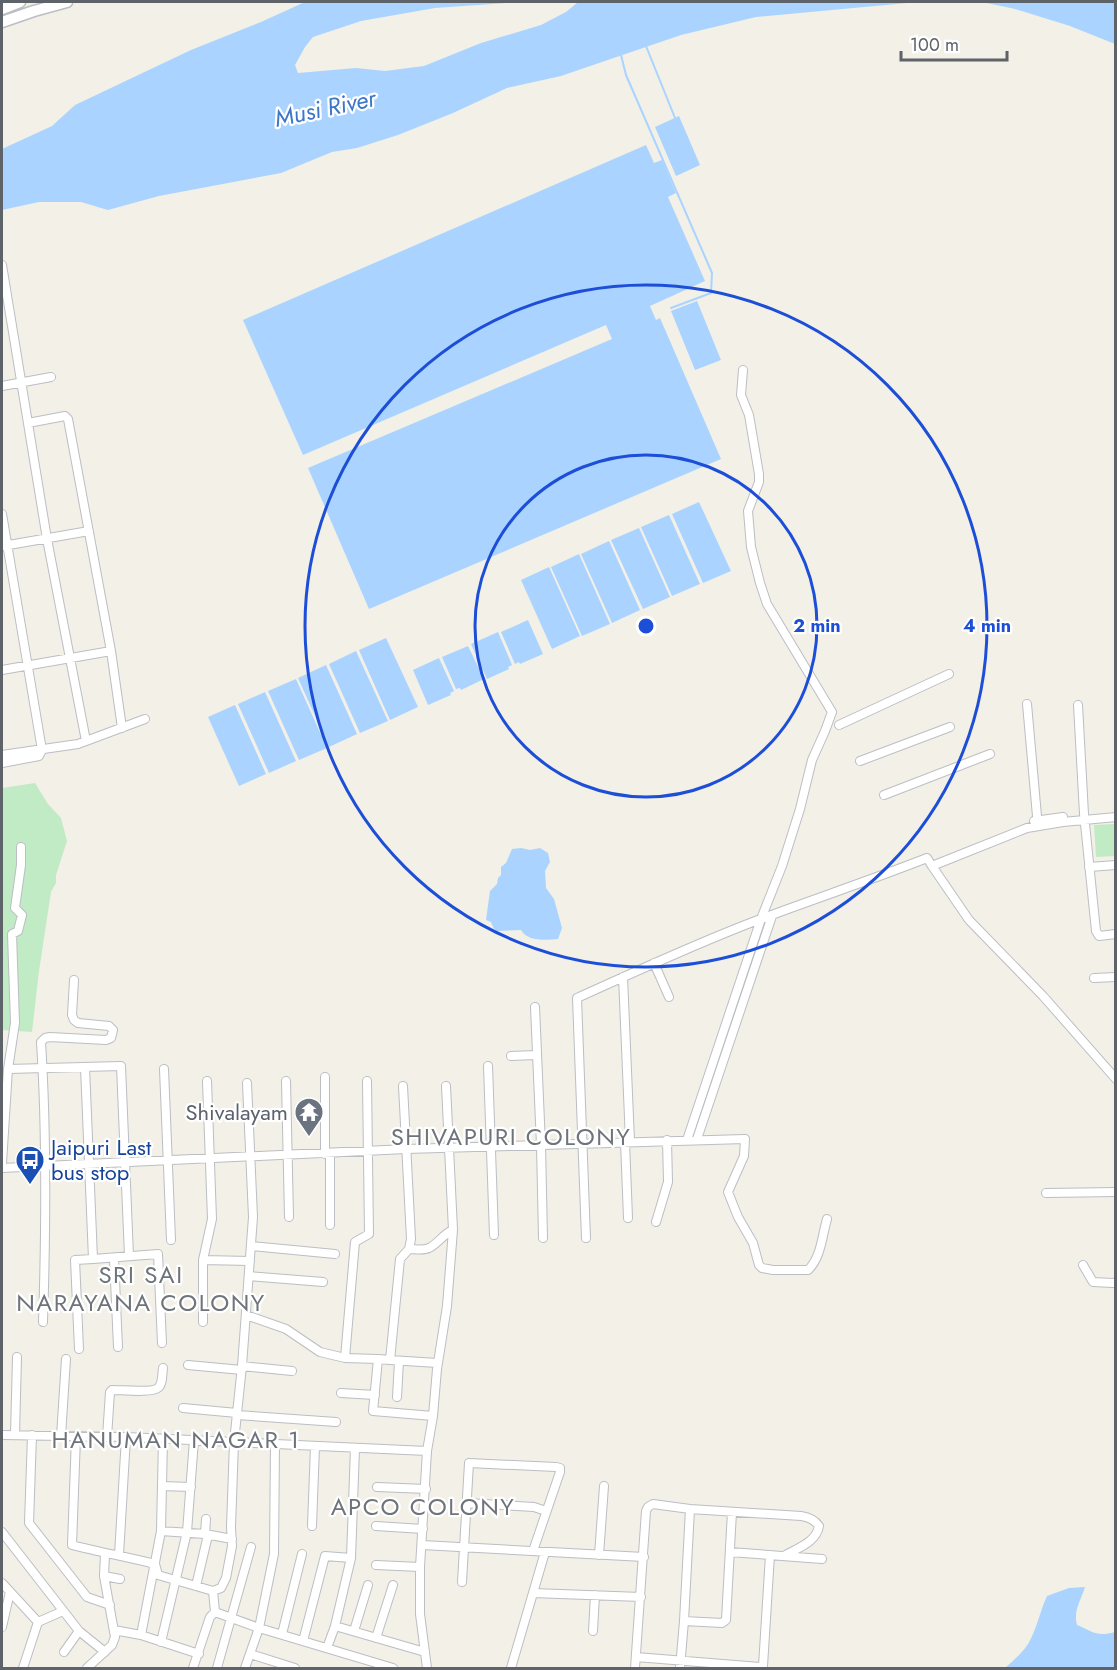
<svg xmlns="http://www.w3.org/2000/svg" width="1117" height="1670" font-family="Jost,sans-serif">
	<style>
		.green { fill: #c1ebc4 }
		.water { fill: #aad4ff }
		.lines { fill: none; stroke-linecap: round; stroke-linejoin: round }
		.stream { stroke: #aad4ff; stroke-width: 2 }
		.minor-casing { stroke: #bbbec3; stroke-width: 10 }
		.tertiary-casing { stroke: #bbbec3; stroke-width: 13 }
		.minor { stroke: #fff; stroke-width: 8 }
		.tertiary { stroke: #fff; stroke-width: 10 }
		.ring { fill: none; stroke: #1d4ed8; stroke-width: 3 }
		.labels { text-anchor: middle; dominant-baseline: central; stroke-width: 4.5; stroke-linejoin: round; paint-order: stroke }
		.worship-label { font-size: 22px; fill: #5b616d; stroke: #fff; text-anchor: end }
		.transit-label { font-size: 22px; fill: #164399; stroke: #fff; text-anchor: start }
		.water-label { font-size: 24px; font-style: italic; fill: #3c76c7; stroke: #fff }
		.neighbourhood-label { font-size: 24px; letter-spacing: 1.5px; fill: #6f747b; stroke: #fff }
		.centre { fill: #1d4ed8; stroke: #fff; stroke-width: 3 }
		.ring-label { font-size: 18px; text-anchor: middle; font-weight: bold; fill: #1d4ed8; stroke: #fff; stroke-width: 4.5; stroke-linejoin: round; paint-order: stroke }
	</style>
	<rect width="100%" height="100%" fill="#f2f0e7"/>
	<!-- green -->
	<path class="green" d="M 35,783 L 48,804 L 61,818 L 67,841 L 56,875 L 56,883 L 51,892 L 39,971 L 32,1032 L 2,1030 L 2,788 Z
		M 1115,824 L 1115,856 L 1096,857 L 1094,825 Z"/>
	<!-- water -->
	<path class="water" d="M 305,2 L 522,2 L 435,8 L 361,21 L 313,37 L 305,47 L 295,65 L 298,73 L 356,68 L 385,71 L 424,66 L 481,43 L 541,25 L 566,12 L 578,2 L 918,2 L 756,17 L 681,35 L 561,76 L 507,88 L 453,113 L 398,135 L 357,148 L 332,152 L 281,173 L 159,196 L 108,210 L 81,202 L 39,202 L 2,210 L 2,149 L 52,126 L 75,105 L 191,50 L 261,22 Z
		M 982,2 L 1115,2 L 1115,44 L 1070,26 L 1015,9 Z
		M 679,116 L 700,165 L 676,176 L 655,127 Z
		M 646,145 L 654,163 L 662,160 L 676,193 L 668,197 L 705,281 L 650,306 L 656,320 L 660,318 L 721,459 L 369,609 L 308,468 L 612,339 L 606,325 L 303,455 L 243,320 Z
		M 697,301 L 721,360 L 695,370 L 671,311 Z
		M 699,502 L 731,571 L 703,583 L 672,514 Z
		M 669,515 L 700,584 L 672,596 L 641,527 Z
		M 639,528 L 670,597 L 643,609 L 611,540 Z
		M 609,541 L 640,610 L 612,623 L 581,554 Z
		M 579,554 L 610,624 L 582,636 L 551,567 Z
		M 549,567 L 580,636 L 552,649 L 521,580 Z
		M 528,620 L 543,654 L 520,664 L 519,662 L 515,664 L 501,632 Z
		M 498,632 L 512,665 L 508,667 L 509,669 L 487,679 L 471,644 Z
		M 386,638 L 418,707 L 390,720 L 359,650 Z
		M 468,646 L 484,679 L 461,690 L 460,688 L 456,689 L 442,657 Z
		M 356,651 L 388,721 L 360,733 L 329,664 Z
		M 439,658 L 454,691 L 450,693 L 451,695 L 428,705 L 413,670 Z
		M 326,665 L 357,734 L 329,747 L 298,678 Z
		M 296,679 L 327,748 L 299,760 L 268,691 Z
		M 265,692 L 296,761 L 269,773 L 238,704 Z
		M 235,705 L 266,774 L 239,786 L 208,717 Z
		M 521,848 L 530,850 L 540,848 L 548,853 L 550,862 L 545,871 L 546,888 L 554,899 L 562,928 L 558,939 C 546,940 528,942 521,930 L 497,931 L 494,929 L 491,922 L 486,920 L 490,891 L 497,884 L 498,878 L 501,875 L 501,867 L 506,863 L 512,849 Z
		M 1085,1587 C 1081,1600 1073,1611 1077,1625 C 1094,1632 1096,1637 1115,1632 L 1115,1668 L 1005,1668 C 1013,1661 1022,1653 1028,1644 C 1037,1629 1040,1611 1047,1596 L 1069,1588 Z"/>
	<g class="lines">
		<!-- stream -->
		<path class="stream" d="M 646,46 L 675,118
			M 621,55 L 626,75 L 712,273 L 711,293 L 671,308"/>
		<!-- minor casing -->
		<g class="minor-casing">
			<path id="minor" d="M 2,265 L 47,539 L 86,741
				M 2,386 L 51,377
				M 28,423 L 65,416 L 68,419 L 111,651 L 122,728
				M 2,514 L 42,750 L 39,756 L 2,763
				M 3,546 L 89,531
				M 2,670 L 111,651
				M 1027,704 L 1037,816 L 1039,825
				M 1078,705 L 1084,814 L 1096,931 L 1099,936 L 1116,934
				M 839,725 L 949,674
				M 2,755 L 78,744 L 145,719
				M 860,761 L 950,727
				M 884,795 L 990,754
				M 1034,821 L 1063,817
				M 932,866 L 969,920 L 1043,996 L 1116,1079
				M 1089,867 L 1116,865
				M 654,963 L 669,997
				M 623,977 L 630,1141
				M 1094,978 L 1116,977
				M 535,1007 L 541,1145 L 543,1238
				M 511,1056 L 536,1055
				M 488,1066 L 494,1235
				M 8,1069 L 121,1066 L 129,1256
				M 164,1069 L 171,1240
				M 325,1077 L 325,1154
				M 286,1081 L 289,1217
				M 367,1081 L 369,1234 L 355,1242 L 345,1358 L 378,1359 L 373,1411 L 433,1416
				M 697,1139 L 772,916
				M 687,1140 L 761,919 L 782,866 L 800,809 L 812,760 L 825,731 L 832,712 L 767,604 L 760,583 L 751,547 L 748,511 L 759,482 L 759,474 L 749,415 L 741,395 L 743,370
				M 625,1142 L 628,1218
				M 330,1154 L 330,1225
				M 2,1163 L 8,1069 L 15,1023 L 12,934 L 18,931 L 22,915 L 15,908 L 21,865 L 21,847
				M 2,1168 L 406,1149 L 745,1139 L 744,1156 L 728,1192 L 738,1217 L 753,1243 L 759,1265 L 762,1268 L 773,1270 L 808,1270 C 821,1258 822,1236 827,1219
				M 1046,1193 L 1116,1192
				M 656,1222 L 668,1182 L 667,1140
				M 586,1238 L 577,998 C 637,971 697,943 758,920 C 814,899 871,880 927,858 L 932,866 L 1027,828 L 1063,822 L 1116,817
				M 251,1246 L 335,1254
				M 409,1249 C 415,1249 423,1251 429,1248 C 438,1244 443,1234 453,1230
				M 114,1258 L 118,1347
				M 93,1259 L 158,1254 L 162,1343
				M 203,1260 L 250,1261
				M 1083,1265 L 1093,1282 L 1113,1283 L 1116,1282
				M 249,1276 L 323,1282
				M 246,1315 L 286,1329 L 320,1352 L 345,1358
				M 43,1322 C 46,1229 47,1135 41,1042 L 45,1038 L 50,1037 L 106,1040 L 111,1038 L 113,1030 L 109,1026 L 78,1023 L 74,1020 L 72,1015 L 74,980
				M 203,1322 L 203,1260 L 212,1219 L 207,1081
				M 79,1349 L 75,1260 L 93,1259 L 85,1067
				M 378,1359 L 390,1360 L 400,1259 L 409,1249 L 411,1239 L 403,1086
				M 390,1360 L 437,1363
				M 188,1365 L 242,1370
				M 242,1366 L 292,1371
				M 341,1393 L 375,1395
				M 397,1397 L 399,1361
				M 183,1408 L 237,1413
				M 237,1415 L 336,1422
				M 2,1435 L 126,1437 L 427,1451
				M 15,1435 L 17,1357
				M 32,1435 L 29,1523 L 87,1597 L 110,1605
				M 61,1436 L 66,1359
				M 76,1437 L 72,1545 C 99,1552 127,1557 155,1564 L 158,1575 L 213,1591 L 215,1612 L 259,1628 L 393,1668
				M 107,1437 L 110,1392 L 112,1390 C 122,1390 152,1393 158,1388 C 163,1384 162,1374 163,1368
				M 162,1486 L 191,1487
				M 377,1487 L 426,1489
				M 466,1503 L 534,1507 L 546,1511
				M 690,1509 L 801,1516 C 808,1517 814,1519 819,1526 C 816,1543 797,1548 784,1556
				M 312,1526 L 315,1446
				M 376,1526 L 423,1529
				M 161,1531 L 205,1534 L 232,1539
				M 2,1532 L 79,1631 L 105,1652
				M 205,1534 L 206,1519
				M 422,1545 L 644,1557
				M 730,1552 L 822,1559
				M 119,1555 L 126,1437
				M 599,1555 L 604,1486
				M 376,1565 L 420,1567
				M 104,1576 L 120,1579
				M 462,1582 L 469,1463 L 556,1467 L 560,1468 L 560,1472 L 533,1551
				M 2,1583 L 38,1622
				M 196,1586 L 208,1535
				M 213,1591 L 221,1588 L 226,1578 L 232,1546 L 231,1527 L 234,1442 L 242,1366 L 253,1217 L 247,1083
				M 533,1593 L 641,1597
				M 684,1621 L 722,1623 L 726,1620 L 732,1512
				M 335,1626 L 425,1652
				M 2,1627 L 10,1592
				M 114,1630 L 141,1635 L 199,1654
				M 354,1631 L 368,1585
				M 593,1631 L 595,1595
				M 282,1634 L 302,1554
				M 141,1635 L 161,1531 L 163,1439
				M 376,1638 L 393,1585
				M 303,1641 L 325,1556 L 351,1558
				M 161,1642 L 187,1532 L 194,1440
				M 327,1648 L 335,1626 L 351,1558 L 355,1448
				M 64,1652 L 79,1631
				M 250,1654 L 295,1668
				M 636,1657 L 760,1667 L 763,1666 L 770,1555
				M 23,1668 L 38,1622 L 63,1611
				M 87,1668 L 112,1645 L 115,1637 L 104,1576 L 105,1554
				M 193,1668 L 210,1617 L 215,1612
				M 217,1668 L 251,1547
				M 245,1668 L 259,1628 L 274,1554 L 275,1444
				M 427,1668 L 420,1614 L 420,1567 L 427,1451 L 433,1416 L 437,1369 L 447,1306 L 453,1230 L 446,1086
				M 511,1668 L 545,1552
				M 635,1668 L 646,1511 L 648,1507 L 653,1504 L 690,1509 L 684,1621 L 680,1668"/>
		</g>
		<!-- tertiary casing -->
		<g class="tertiary-casing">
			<path id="tertiary" d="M 2,9 L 20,2
				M 2,22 L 34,11 L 67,2"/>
		</g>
		<!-- minor -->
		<use href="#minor" class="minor"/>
		<!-- tertiary -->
		<use href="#tertiary" class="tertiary"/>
	</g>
	<!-- distance rings -->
	<g class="ring">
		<circle cx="646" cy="626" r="171"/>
		<circle cx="646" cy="626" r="341"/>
	</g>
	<!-- icons -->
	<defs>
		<g id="temple-pin" transform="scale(1.5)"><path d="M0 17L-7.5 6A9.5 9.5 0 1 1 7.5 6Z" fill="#6b7280" stroke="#fff"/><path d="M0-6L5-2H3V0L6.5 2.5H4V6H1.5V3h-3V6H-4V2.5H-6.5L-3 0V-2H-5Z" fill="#fff"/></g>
		<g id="bus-pin" transform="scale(1.5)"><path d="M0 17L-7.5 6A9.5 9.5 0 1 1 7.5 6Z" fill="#1a4fb4" stroke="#fff"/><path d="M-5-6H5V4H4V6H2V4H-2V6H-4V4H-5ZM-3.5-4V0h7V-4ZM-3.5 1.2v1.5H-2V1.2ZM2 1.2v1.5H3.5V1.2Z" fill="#fff"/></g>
	</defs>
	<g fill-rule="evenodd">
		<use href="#temple-pin" x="309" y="1112"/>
		<use href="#bus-pin" x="30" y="1160"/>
	</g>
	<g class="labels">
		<!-- worship labels -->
		<g class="worship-label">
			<text x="288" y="1112">Shivalayam</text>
		</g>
		<!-- transit labels -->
		<g class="transit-label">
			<text x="51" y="1147">Jaipuri Last<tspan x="51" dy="25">bus stop</tspan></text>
		</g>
		<!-- water labels -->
		<g class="water-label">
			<text transform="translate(325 108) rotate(-12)">Musi River</text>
		</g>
		<!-- neighbourhood labels -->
		<g class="neighbourhood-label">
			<text x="511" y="1136">SHIVAPURI COLONY</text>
			<text x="141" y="1274">SRI SAI<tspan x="141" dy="28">NARAYANA COLONY</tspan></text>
			<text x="176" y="1439">HANUMAN NAGAR 1</text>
			<text x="423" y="1506">APCO COLONY</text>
		</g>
	</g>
	<circle cx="646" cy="626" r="9" class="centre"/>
	<g class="ring-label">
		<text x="817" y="632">2 min</text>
		<text x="987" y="632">4 min</text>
	</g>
	<!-- border -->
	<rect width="1117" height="1670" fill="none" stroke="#5e6269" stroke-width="6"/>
	<!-- scale -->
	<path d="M901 51v9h106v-9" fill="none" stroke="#5e6269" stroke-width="3"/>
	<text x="910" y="51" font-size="18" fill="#5e6269" stroke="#ffffff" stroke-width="4.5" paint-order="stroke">100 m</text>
</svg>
